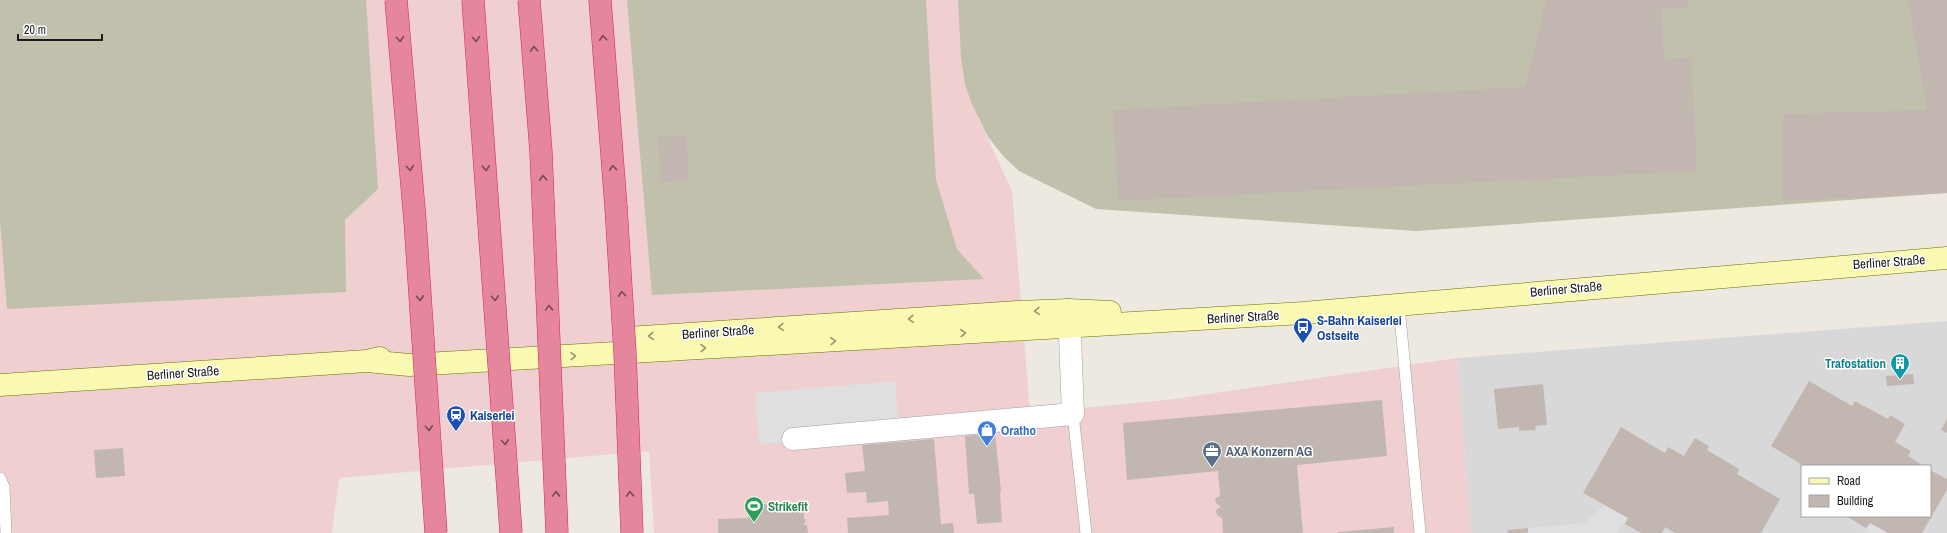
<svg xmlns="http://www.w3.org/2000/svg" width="1947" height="533" font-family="'Archivo Narrow',sans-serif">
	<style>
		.residential { fill: #d9d8d8; fill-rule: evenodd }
		.commercial { fill: #efcfcf }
		.construction { fill: #c1c0ac }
		.parking { fill: #dfdfdf }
		.building { fill: #c1b7b0 }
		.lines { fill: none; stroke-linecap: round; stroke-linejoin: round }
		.lane-casing { stroke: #a2a2a2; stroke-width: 12 }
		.street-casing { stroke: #a2a2a2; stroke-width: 23 }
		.secondary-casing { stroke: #697004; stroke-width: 23 }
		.highway-casing { stroke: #d62268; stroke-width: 23 }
		.lane { stroke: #fff; stroke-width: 11 }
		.street { stroke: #fff; stroke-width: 22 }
		.secondary { stroke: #f9f9b2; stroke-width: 22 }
		.highway { stroke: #e6869c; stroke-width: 22 }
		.highway-bridge-casing { stroke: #d62268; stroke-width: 23; stroke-linecap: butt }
		.highway-bridge { stroke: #e6869c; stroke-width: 22 }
		.oneway { stroke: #764b55 }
		.oneway2 { stroke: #95956e }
		.labels { text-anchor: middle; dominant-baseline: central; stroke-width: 3; stroke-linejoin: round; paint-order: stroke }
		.street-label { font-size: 13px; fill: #1b1b1b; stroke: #fff }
		.transit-label { font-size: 13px; font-weight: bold; fill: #164399; stroke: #fff; text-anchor: start }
		.culture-label { font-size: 13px; font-weight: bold; fill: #0d838f; stroke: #fff; text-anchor: end }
		.shop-label { font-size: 13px; font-weight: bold; fill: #366cbe; stroke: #fff; text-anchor: start }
		.service-label { font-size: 13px; font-weight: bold; fill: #4e5e75; stroke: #fff; text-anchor: start }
		.leisure-label { font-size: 13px; font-weight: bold; fill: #27864d; stroke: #fff; text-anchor: start }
	</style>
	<rect width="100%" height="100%" fill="#ede8e0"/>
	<!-- residential -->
	<path class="residential" d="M 1947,321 L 1947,533 L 1471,533 L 1457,358 ZM 1802,466 L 1930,466 L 1930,516 L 1802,516 Z"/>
	<!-- commercial -->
	<path class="commercial" d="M 0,0 L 967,0 L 979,119 L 1012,191 L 1030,413 L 1167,400 L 1457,358 L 1471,533 L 654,533 L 649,451 L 339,478 L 332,533 L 0,533 Z"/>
	<!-- construction -->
	<path class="construction" d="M 0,0 L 366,0 L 378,189 L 345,220 L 346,292 L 7,309 L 0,220 Z
		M 627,0 L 926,0 L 936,180 L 957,249 L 984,279 L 652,295 Z
		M 958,0 L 1947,0 L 1947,193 L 1416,231 L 1096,209 L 1019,171 L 1004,157 L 988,137 L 971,102 L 965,84 L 961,57 Z"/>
	<!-- parking -->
	<path class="parking" d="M 895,381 L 899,433 L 759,444 L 755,393 Z
		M 1604,505 L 1628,518 L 1616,533 L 1528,533 L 1528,528 L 1585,523 Z
		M 1870,523 L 1888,533 L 1863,533 Z"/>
	<!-- building -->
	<path class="building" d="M 1546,0 L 1688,0 L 1688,8 L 1661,9 L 1664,59 L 1691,58 L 1697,171 L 1118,201 L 1113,110 L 1525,87 Z
		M 1908,0 L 1947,0 L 1947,193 L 1783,201 L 1783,114 L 1927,110 Z
		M 686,135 L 689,180 L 661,182 L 658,136 Z
		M 1913,374 L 1914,384 L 1887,386 L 1886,376 Z
		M 1809,381 L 1852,406 L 1855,401 L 1888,419 L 1890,415 L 1905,424 L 1895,442 L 1911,451 L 1908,456 L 1924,466 L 1804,466 L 1771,446 Z
		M 1543,384 L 1547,425 L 1535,426 L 1536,430 L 1519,431 L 1519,427 L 1498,429 L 1494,389 Z
		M 1382,400 L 1387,456 L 1297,465 L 1303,533 L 1223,533 L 1222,518 L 1218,516 L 1216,512 L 1217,509 L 1221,507 L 1217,504 L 1215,501 L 1216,498 L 1220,496 L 1218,471 L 1127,480 L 1123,423 Z
		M 1947,419 L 1947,433 L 1941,430 Z
		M 1621,427 L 1665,453 L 1668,447 L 1684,456 L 1695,438 L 1709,446 L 1707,450 L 1739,469 L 1737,474 L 1780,499 L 1761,533 L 1675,533 L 1665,527 L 1662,533 L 1641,533 L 1625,524 L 1628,518 L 1583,493 Z
		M 995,433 L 1001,491 L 1000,491 L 1002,522 L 977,524 L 974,494 L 969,494 L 965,436 Z
		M 934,439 L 941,524 L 953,523 L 954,533 L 848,533 L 847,518 L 889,515 L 888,501 L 867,503 L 866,492 L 847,493 L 845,473 L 865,471 L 862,445 Z
		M 123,448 L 125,476 L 96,478 L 94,450 Z
		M 1930,470 L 1947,479 L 1947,490 L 1922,533 L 1888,533 L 1870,523 L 1866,528 L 1846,516 L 1930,516 Z
		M 804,503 L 805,508 L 804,508 L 804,519 L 806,519 L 804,525 L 807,525 L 808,533 L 718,533 L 718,519 L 748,518 L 748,505 Z
		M 1394,527 L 1394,533 L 1338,533 L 1338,532 Z
		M 1528,528 L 1528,533 L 1508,533 L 1507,530 Z"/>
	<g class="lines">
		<!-- lane casing -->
		<g class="lane-casing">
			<path id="lane" d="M 1399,305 L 1420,533
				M 1073,414 L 1086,533
				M 0,478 L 4,487 L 6,533"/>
		</g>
		<!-- street casing -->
		<g class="street-casing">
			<path id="street" d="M 793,439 L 1073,414 L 1069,310"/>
		</g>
		<!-- secondary casing -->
		<g class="secondary-casing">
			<path id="secondary" d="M 628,338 L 1018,312 L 1069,310 L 1110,312
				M 367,361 L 409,365 L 1303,313 L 1947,258
				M 0,385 L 367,361 L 380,358"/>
		</g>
		<!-- highway casing -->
		<g class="highway-casing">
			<path id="highway" d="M 600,0 L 616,207"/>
		</g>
		<!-- lane -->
		<use href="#lane" class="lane"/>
		<!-- street -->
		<use href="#street" class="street"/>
		<!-- secondary -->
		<use href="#secondary" class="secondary"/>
		<!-- highway -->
		<use href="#highway" class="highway"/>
		<!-- highway-bridge casing -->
		<g class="highway-bridge-casing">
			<path id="highway-bridge" d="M 396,0 L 415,221 L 436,533
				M 473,0 L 511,533
				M 529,0 L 541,152 L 557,533
				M 616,207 L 625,353 L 632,533"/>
		</g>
		<!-- highway-bridge -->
		<use href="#highway-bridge" class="highway-bridge"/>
	</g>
	<!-- one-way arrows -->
	<defs><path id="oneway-chevron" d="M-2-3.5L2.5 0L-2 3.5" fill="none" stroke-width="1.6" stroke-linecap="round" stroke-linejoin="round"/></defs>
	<g class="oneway">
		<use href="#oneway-chevron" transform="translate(603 38) rotate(-94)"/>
		<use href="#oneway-chevron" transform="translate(400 39) rotate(85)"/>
		<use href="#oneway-chevron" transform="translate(476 39) rotate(85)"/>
		<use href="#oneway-chevron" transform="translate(534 49) rotate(-94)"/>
		<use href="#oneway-chevron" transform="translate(410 168) rotate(85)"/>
		<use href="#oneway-chevron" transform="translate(486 168) rotate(86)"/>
		<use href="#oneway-chevron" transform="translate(613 168) rotate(-94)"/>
		<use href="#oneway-chevron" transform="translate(543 178) rotate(-93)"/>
		<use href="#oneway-chevron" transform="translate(622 294) rotate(-94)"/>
		<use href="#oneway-chevron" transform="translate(420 298) rotate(86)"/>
		<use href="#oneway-chevron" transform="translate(495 298) rotate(86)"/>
		<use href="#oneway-chevron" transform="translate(549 308) rotate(-92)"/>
		<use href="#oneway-chevron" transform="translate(429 428) rotate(86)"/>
		<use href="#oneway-chevron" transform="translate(505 442) rotate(86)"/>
		<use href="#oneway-chevron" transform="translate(556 494) rotate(-92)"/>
		<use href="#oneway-chevron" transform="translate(630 494) rotate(-92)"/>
	</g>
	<g class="oneway2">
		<use href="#oneway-chevron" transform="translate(1037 311) rotate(178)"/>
		<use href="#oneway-chevron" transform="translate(911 319) rotate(176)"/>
		<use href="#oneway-chevron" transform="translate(781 327) rotate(176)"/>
		<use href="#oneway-chevron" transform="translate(963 333) rotate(-3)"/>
		<use href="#oneway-chevron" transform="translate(651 336) rotate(176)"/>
		<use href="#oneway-chevron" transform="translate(833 341) rotate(-3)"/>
		<use href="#oneway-chevron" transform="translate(703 348) rotate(-3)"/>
		<use href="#oneway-chevron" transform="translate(573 356) rotate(-3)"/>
	</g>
	<!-- icons -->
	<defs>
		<g id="bus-pin" transform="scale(1)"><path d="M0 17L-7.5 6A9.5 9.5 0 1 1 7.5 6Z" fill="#1a4fb4" stroke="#fff"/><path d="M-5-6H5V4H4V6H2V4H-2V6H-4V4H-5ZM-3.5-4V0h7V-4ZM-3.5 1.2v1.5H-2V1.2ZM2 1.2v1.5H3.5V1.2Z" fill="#fff"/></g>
		<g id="building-pin" transform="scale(1)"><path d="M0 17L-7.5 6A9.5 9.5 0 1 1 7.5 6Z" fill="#0f9aa8" stroke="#fff"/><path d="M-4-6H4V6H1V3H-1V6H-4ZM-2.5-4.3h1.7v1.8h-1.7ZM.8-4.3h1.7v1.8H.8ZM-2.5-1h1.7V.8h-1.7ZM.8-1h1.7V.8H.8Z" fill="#fff"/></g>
		<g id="station-pin" transform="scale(1)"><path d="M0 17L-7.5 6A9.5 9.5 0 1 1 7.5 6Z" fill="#1a4fb4" stroke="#fff"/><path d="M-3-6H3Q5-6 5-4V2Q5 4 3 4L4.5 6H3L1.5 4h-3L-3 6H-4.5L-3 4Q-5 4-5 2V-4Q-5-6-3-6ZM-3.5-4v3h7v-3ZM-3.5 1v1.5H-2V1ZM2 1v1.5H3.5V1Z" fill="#fff"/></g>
		<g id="shop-pin" transform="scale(1)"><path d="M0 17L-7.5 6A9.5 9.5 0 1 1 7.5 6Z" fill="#3f7fe0" stroke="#fff"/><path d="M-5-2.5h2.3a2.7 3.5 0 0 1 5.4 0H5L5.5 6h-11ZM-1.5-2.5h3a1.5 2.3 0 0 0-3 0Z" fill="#fff"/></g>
		<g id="office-pin" transform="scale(1)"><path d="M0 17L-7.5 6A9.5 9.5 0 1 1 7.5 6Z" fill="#5c6f8a" stroke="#fff"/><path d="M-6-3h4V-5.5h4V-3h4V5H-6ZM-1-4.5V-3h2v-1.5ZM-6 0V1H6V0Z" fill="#fff"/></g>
		<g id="stadium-pin" transform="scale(1)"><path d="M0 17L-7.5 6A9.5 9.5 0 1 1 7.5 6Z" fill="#2e9e5b" stroke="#fff"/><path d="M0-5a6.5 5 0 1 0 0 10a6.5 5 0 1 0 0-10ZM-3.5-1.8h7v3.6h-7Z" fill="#fff"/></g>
	</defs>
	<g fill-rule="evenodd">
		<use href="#bus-pin" x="1303" y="327"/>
		<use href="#building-pin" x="1900" y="363"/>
		<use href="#station-pin" x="456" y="415"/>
		<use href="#shop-pin" x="987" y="430"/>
		<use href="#office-pin" x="1212" y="451"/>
		<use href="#stadium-pin" x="754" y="506"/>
	</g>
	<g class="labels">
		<!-- street labels -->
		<g class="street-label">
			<text transform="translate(1889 262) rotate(-4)">Berliner Straße</text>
			<text transform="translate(1566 289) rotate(-5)">Berliner Straße</text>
			<text transform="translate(1243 317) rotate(-3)">Berliner Straße</text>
			<text transform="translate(718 332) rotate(-4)">Berliner Straße</text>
			<text transform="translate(183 373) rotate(-4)">Berliner Straße</text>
		</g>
		<!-- transit labels -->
		<g class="transit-label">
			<text x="1317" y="320">S-Bahn Kaiserlei<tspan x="1317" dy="15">Ostseite</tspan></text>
			<text x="470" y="415">Kaiserlei</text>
		</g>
		<!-- culture labels -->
		<g class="culture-label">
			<text x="1886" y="363">Trafostation</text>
		</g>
		<!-- shop labels -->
		<g class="shop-label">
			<text x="1001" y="430">Oratho</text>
		</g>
		<!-- service labels -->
		<g class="service-label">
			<text x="1226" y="451">AXA Konzern AG</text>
		</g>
		<!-- leisure labels -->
		<g class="leisure-label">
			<text x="768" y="506">Strikefit</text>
		</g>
	</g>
	<!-- legend -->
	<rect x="1801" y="465" width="130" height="52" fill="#ffffff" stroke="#a4a4a4"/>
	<rect x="1809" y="478" width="20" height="6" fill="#f9f9b2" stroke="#a4a4a4"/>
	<text x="1837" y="485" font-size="12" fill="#1b1b1b">Road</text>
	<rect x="1809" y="495" width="20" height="12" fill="#c1b7b0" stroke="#a4a4a4"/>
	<text x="1837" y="505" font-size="12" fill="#1b1b1b">Building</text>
	<!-- scale -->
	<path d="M18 34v6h84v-6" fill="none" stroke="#1b1b1b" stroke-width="2"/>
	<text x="24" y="34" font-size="12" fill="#1b1b1b" stroke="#ffffff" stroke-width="3" paint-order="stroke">20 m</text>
</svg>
